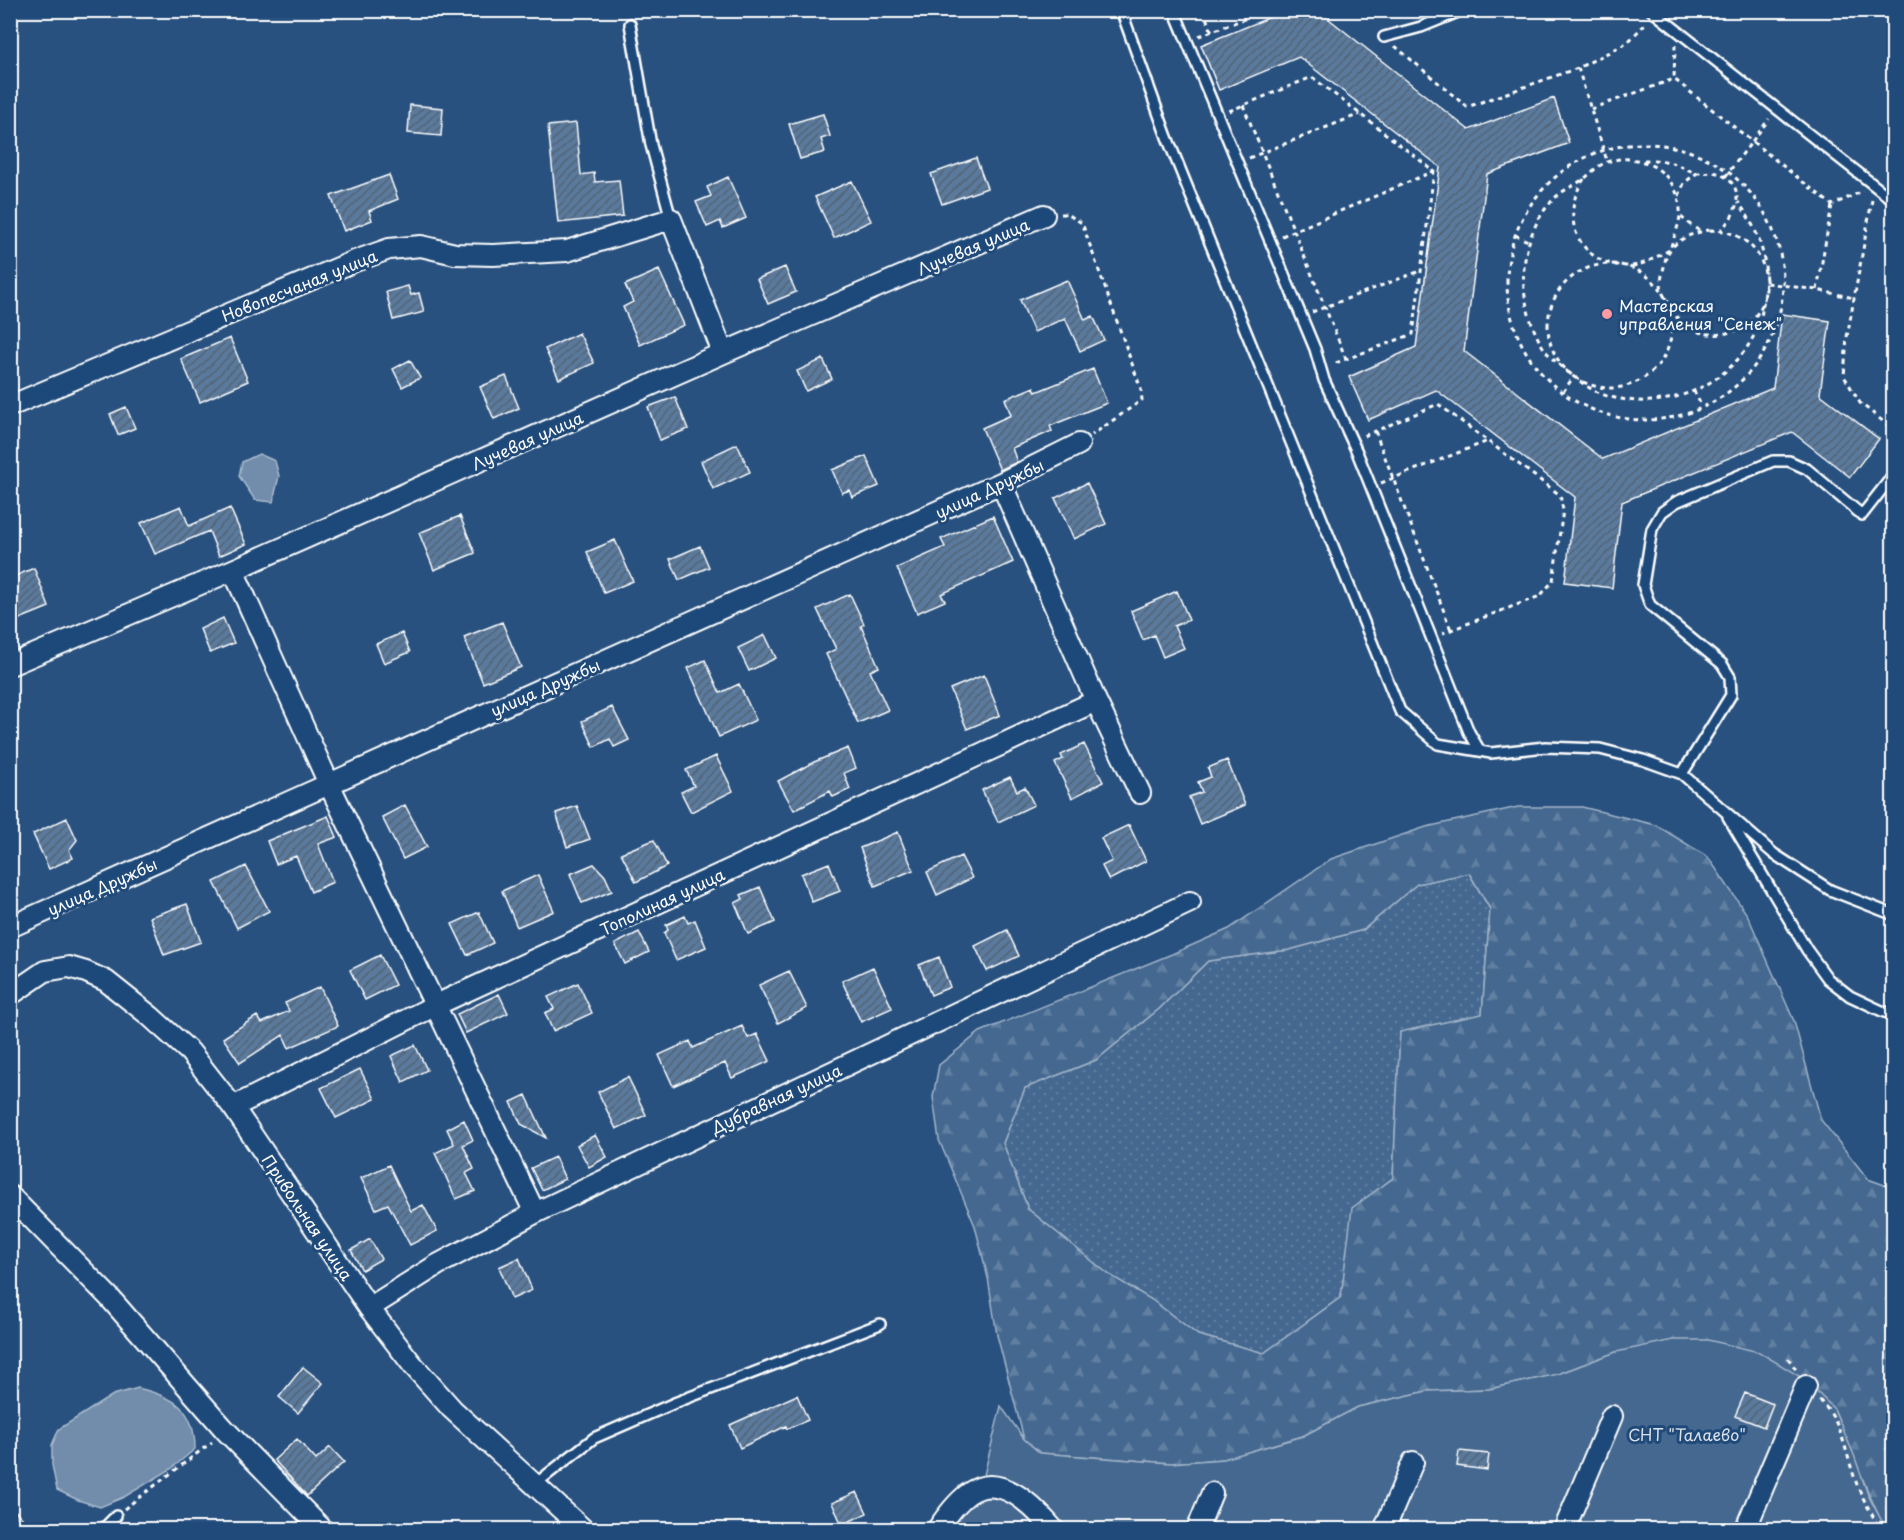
<svg xmlns="http://www.w3.org/2000/svg" width="1904" height="1540" font-family="'Playpen Sans',sans-serif">
	<style>
		.grass { fill: url(#grass-dots); stroke: #a2b4c8; stroke-width: 1.5 }
		.forest { fill: url(#forest-firs); stroke: #a2b4c8; stroke-width: 1.5; fill-rule: evenodd }
		.garden { fill: #446890; stroke: #a2b4c8; stroke-width: 1.5 }
		.water { fill: #718dab; stroke: #aabbcd; stroke-width: 1.5 }
		.building { fill: url(#building-hatch); stroke: #fff; stroke-width: 1.5 }
		.lines { fill: none; stroke-linecap: round; stroke-linejoin: round }
		.lane-casing { stroke: #fff; stroke-width: 14 }
		.street-casing { stroke: #fff; stroke-width: 24 }
		.path { stroke: #fff; stroke-width: 3; stroke-dasharray: 4.5 4.5; stroke-linecap: butt }
		.lane { stroke: #1f4a7a; stroke-width: 9 }
		.street { stroke: #1f4a7a; stroke-width: 20 }
		.poi-dot { fill: #ff9aa2; stroke: #1f4a7a; stroke-width: 2 }
		.labels { text-anchor: middle; dominant-baseline: central; stroke-width: 6; stroke-linejoin: round; paint-order: stroke }
		.street-label { font-size: 16px; fill: #fff; stroke: #1f4a7a }
		.poi-label { font-size: 16px; fill: #fff; stroke: #1f4a7a; text-anchor: start }
		.park-label { font-size: 16px; fill: #dae1e9; stroke: #1f4a7a }
	</style>
	<defs>
		<pattern id="grass-dots" width="8" height="8" patternUnits="userSpaceOnUse" patternTransform="scale(1.5)"><rect width="8" height="8" fill="#446890"/><path d="M2 2h.1M6 6h.1" fill="none" stroke="#607fa1" stroke-width="1.8" stroke-linecap="round"/></pattern>
		<pattern id="forest-firs" width="22" height="20" patternUnits="userSpaceOnUse" patternTransform="scale(1.5)"><rect width="22" height="20" fill="#446890"/><path d="M5 1l3.5 6h-7zM16 11l3.5 6h-7z" fill="#607fa1"/></pattern>
		<pattern id="building-hatch" width="6" height="6" patternUnits="userSpaceOnUse" patternTransform="scale(1.5)"><rect width="6" height="6" fill="#5a7a9d"/><path d="M-1 1l2-2M0 6l6-6M5 7l2-2" fill="none" stroke="#536374"/></pattern>
	</defs>
	<rect width="100%" height="100%" fill="#28517f"/>
	<filter id="ink" filterUnits="userSpaceOnUse"><feTurbulence type="fractalNoise" baseFrequency=".0167" numOctaves="2"/><feDisplacementMap in="SourceGraphic" scale="12" xChannelSelector="R" yChannelSelector="G"/><feConvolveMatrix kernelMatrix="1 2 1 2 8 2 1 2 1" color-interpolation-filters="sRGB"/></filter>
	<g filter="url(#ink)">
		<!-- grass -->
		<path class="grass" d="M 1469,873 L 1490,909 L 1482,1014 L 1400,1032 L 1393,1178 L 1353,1208 L 1341,1297 L 1264,1353 L 1198,1335 L 1152,1300 L 1108,1274 L 1028,1209 L 1003,1143 L 1025,1088 L 1096,1060 L 1159,1009 L 1208,961 L 1289,950 L 1363,930 L 1417,884 Z"/>
		<!-- forest -->
		<path class="forest" d="M 1518,807 L 1582,807 L 1656,825 L 1708,857 L 1748,916 L 1794,1021 L 1821,1120 L 1868,1179 L 1893,1188 L 1893,1529 L 1885,1528 C 1865,1490 1852,1449 1834,1409 L 1616,1352 L 1558,1374 L 1489,1389 L 1427,1391 L 1358,1407 L 1303,1436 L 1224,1459 L 1170,1463 L 1040,1453 L 1024,1439 L 997,1335 L 988,1278 L 975,1226 L 939,1140 L 933,1097 L 939,1065 L 980,1032 L 1172,954 L 1229,929 L 1331,859 L 1426,827 ZM 1469,873 L 1490,909 L 1482,1014 L 1400,1032 L 1393,1178 L 1352,1208 L 1341,1297 L 1264,1353 L 1198,1335 L 1152,1300 L 1108,1274 L 1028,1209 L 1003,1143 L 1025,1088 L 1096,1060 L 1159,1009 L 1208,961 L 1289,950 L 1363,930 L 1417,884 Z"/>
		<!-- garden -->
		<path class="garden" d="M 1673,1340 L 1708,1340 L 1759,1352 L 1804,1379 L 1834,1409 L 1854,1455 L 1868,1495 L 1886,1529 L 937,1530 L 981,1487 L 1001,1406 L 1024,1439 L 1040,1453 L 1170,1463 L 1224,1459 L 1303,1436 L 1358,1407 L 1427,1391 L 1490,1389 L 1558,1374 L 1616,1352 Z"/>
		<!-- water -->
		<path class="water" d="M 259,454 L 275,461 L 279,476 L 273,502 L 255,500 L 239,476 L 242,462 Z
			M 138,1388 C 174,1397 195,1408 195,1449 L 171,1469 L 124,1497 L 100,1507 L 78,1500 L 57,1490 L 52,1465 L 52,1445 L 59,1429 L 113,1395 Z"/>
		<!-- building -->
		<path class="building" d="M 1281,10 L 1330,10 L 1329,19 L 1469,130 L 1554,98 L 1569,143 L 1487,174 L 1464,351 L 1603,459 L 1773,388 L 1782,314 L 1830,321 L 1820,394 L 1879,439 L 1850,477 L 1792,432 L 1622,502 L 1612,588 L 1565,582 L 1575,497 L 1436,390 L 1368,420 L 1349,377 L 1416,347 L 1440,167 L 1299,57 L 1219,90 L 1201,45 L 1281,13 Z
			M 410,105 L 443,108 L 441,136 L 408,133 Z
			M 823,114 L 830,136 L 821,139 L 825,152 L 800,159 L 789,124 Z
			M 576,123 L 581,175 L 594,173 L 595,182 L 619,180 L 623,216 L 558,223 L 548,126 Z
			M 976,158 L 987,188 L 942,204 L 931,174 Z
			M 389,175 L 398,199 L 369,211 L 372,220 L 344,231 L 331,196 Z
			M 728,177 L 746,218 L 723,228 L 720,221 L 707,227 L 696,202 L 711,196 L 707,187 Z
			M 852,181 L 871,221 L 834,238 L 815,197 Z
			M 785,267 L 796,292 L 768,304 L 757,279 Z
			M 659,270 L 684,325 L 640,345 L 623,307 L 633,302 L 625,285 Z
			M 1067,280 L 1085,320 L 1093,316 L 1104,340 L 1080,351 L 1065,318 L 1034,332 L 1020,300 Z
			M 408,286 L 411,295 L 419,293 L 424,312 L 393,320 L 386,292 Z
			M 579,333 L 594,363 L 559,379 L 545,349 Z
			M 230,338 L 248,381 L 200,402 L 181,359 Z
			M 823,359 L 832,379 L 806,391 L 797,371 Z
			M 410,360 L 420,378 L 402,387 L 393,369 Z
			M 1093,369 L 1107,403 L 1050,426 L 1052,431 L 1012,448 L 1017,462 L 1000,470 L 982,428 L 1011,415 L 1005,399 L 1034,387 L 1036,392 Z
			M 506,376 L 519,408 L 494,419 L 480,387 Z
			M 675,397 L 688,429 L 660,440 L 648,407 Z
			M 126,407 L 135,428 L 118,435 L 110,414 Z
			M 737,444 L 750,472 L 713,489 L 701,461 Z
			M 866,456 L 879,486 L 852,497 L 849,490 L 842,493 L 832,470 Z
			M 1087,483 L 1106,524 L 1074,539 L 1055,498 Z
			M 181,506 L 189,526 L 230,508 L 246,544 L 219,556 L 209,531 L 155,554 L 141,523 Z
			M 460,516 L 475,553 L 434,570 L 419,533 Z
			M 993,516 L 1013,562 L 941,594 L 945,601 L 917,613 L 897,568 L 945,547 L 941,539 Z
			M 615,540 L 633,581 L 604,593 L 587,552 Z
			M 700,546 L 709,567 L 679,580 L 670,559 Z
			M 34,568 L 49,607 L 17,620 L 10,603 L 10,578 Z
			M 1177,591 L 1189,620 L 1174,626 L 1184,648 L 1163,657 L 1154,635 L 1143,640 L 1131,611 Z
			M 850,594 L 864,624 L 861,626 L 879,667 L 870,671 L 888,710 L 858,723 L 826,654 L 836,649 L 817,609 Z
			M 223,618 L 234,643 L 210,653 L 200,629 Z
			M 502,622 L 521,667 L 483,683 L 464,637 Z
			M 402,633 L 410,652 L 384,663 L 376,644 Z
			M 765,635 L 776,658 L 749,671 L 738,648 Z
			M 705,660 L 720,693 L 739,684 L 756,720 L 719,737 L 688,668 Z
			M 984,675 L 1000,715 L 967,729 L 950,689 Z
			M 612,707 L 629,740 L 614,747 L 610,739 L 594,747 L 582,721 Z
			M 1084,744 L 1103,782 L 1072,798 L 1055,763 L 1063,759 L 1061,755 Z
			M 848,748 L 856,768 L 844,773 L 850,789 L 833,797 L 830,791 L 794,810 L 778,781 L 814,762 Z
			M 716,756 L 733,791 L 691,812 L 681,792 L 694,786 L 686,770 Z
			M 1227,760 L 1245,805 L 1200,824 L 1189,797 L 1202,792 L 1198,782 L 1211,777 L 1208,768 Z
			M 1010,777 L 1017,791 L 1025,787 L 1034,805 L 998,822 L 982,790 Z
			M 405,805 L 427,847 L 403,859 L 382,817 Z
			M 577,806 L 590,839 L 567,847 L 556,813 Z
			M 328,816 L 337,837 L 318,844 L 333,882 L 311,892 L 296,856 L 276,864 L 267,841 Z
			M 67,818 L 77,840 L 69,850 L 73,858 L 49,869 L 33,834 Z
			M 1129,825 L 1146,861 L 1109,880 L 1102,866 L 1112,861 L 1101,838 Z
			M 898,832 L 913,870 L 875,886 L 860,848 Z
			M 654,840 L 667,866 L 636,882 L 621,853 Z
			M 961,856 L 972,878 L 937,895 L 927,872 Z
			M 829,863 L 840,891 L 812,902 L 801,874 Z
			M 594,864 L 605,876 L 612,891 L 582,903 L 570,874 Z
			M 246,866 L 269,911 L 237,928 L 214,882 Z
			M 538,875 L 554,911 L 517,927 L 502,891 Z
			M 760,887 L 775,922 L 748,934 L 735,903 L 743,899 L 741,895 Z
			M 187,904 L 201,942 L 164,955 L 150,917 Z
			M 479,912 L 493,943 L 467,955 L 452,924 Z
			M 685,916 L 688,923 L 695,920 L 706,947 L 676,960 L 664,933 L 668,930 L 666,925 Z
			M 1007,930 L 1019,956 L 987,971 L 975,946 Z
			M 639,932 L 649,952 L 625,964 L 615,944 Z
			M 380,955 L 395,985 L 365,1000 L 350,970 Z
			M 939,957 L 950,987 L 931,995 L 919,965 Z
			M 873,967 L 892,1008 L 861,1022 L 842,981 Z
			M 789,971 L 807,1008 L 778,1023 L 759,985 Z
			M 578,983 L 592,1013 L 553,1031 L 545,1013 L 554,1009 L 548,997 Z
			M 320,987 L 338,1026 L 289,1048 L 283,1035 L 240,1063 L 223,1038 L 257,1016 L 262,1023 L 289,1011 L 285,1003 Z
			M 499,994 L 508,1013 L 466,1033 L 457,1014 Z
			M 742,1026 L 748,1038 L 757,1034 L 770,1061 L 732,1078 L 725,1063 L 673,1086 L 659,1055 L 690,1041 L 693,1048 Z
			M 415,1045 L 427,1070 L 403,1082 L 391,1056 Z
			M 360,1069 L 375,1099 L 336,1118 L 321,1088 Z
			M 628,1077 L 646,1115 L 616,1129 L 598,1092 Z
			M 526,1095 L 546,1138 L 521,1124 L 511,1102 Z
			M 464,1120 L 473,1140 L 463,1145 L 474,1169 L 466,1173 L 475,1191 L 456,1199 L 435,1153 L 454,1144 L 447,1129 Z
			M 595,1135 L 607,1157 L 589,1167 L 577,1145 Z
			M 555,1157 L 565,1179 L 542,1190 L 531,1168 Z
			M 389,1165 L 411,1211 L 423,1205 L 437,1231 L 410,1245 L 388,1204 L 376,1209 L 361,1178 Z
			M 370,1239 L 381,1259 L 362,1270 L 351,1250 Z
			M 519,1258 L 532,1290 L 512,1299 L 499,1267 Z
			M 303,1367 L 323,1383 L 298,1413 L 279,1397 Z
			M 1745,1393 L 1773,1404 L 1764,1427 L 1735,1416 Z
			M 797,1395 L 808,1420 L 787,1429 L 786,1426 L 740,1448 L 730,1425 Z
			M 297,1439 L 316,1460 L 330,1447 L 344,1462 L 307,1496 L 274,1460 Z
			M 1459,1451 L 1489,1454 L 1487,1470 L 1457,1466 Z
			M 857,1492 L 867,1513 L 842,1525 L 832,1503 Z
			M 10,1505 L 33,1530 L 10,1530 Z"/>
		<g class="lines">
			<!-- lane casing -->
			<g class="lane-casing">
				<path id="lane" d="M 1121,10 L 1167,137 L 1400,711 L 1438,744 L 1491,753 L 1545,747 L 1600,749 L 1643,760 L 1682,774 L 1774,854 L 1830,890 L 1894,915
					M 1174,10 L 1315,349 L 1324,380 L 1357,452 L 1469,732 L 1480,751
					M 1651,10 L 1894,201
					M 630,24 L 651,145 L 671,219
					M 1384,37 L 1421,27 L 1463,10
					M 1682,774 L 1731,695 L 1730,677 L 1722,664 L 1650,605 L 1643,585 L 1652,529 L 1662,512 L 1676,502 L 1773,461 L 1789,461 L 1807,469 L 1862,515 L 1894,474
					M 1728,817 L 1807,950 L 1828,979 L 1850,996 L 1884,1012 L 1894,1013
					M 534,1485 L 594,1438 L 677,1402 L 880,1324
					M 102,1530 L 116,1516"/>
			</g>
			<!-- street casing -->
			<g class="street-casing">
				<path id="street" d="M 10,406 L 355,261 L 389,249 L 421,246 L 455,254 L 493,255 L 567,251 L 671,219 L 723,353
					M 1001,483 L 1096,701 L 1140,793
					M 233,570 L 329,784 L 535,1213
					M 10,665 L 233,570 L 723,353 L 1044,215
					M 10,927 L 1001,483 L 1079,444
					M 10,995 L 45,971 L 69,967 L 86,972 L 106,981 L 150,1016 L 190,1052 L 233,1107 L 369,1308 L 412,1364 L 452,1409 L 584,1530
					M 233,1107 L 436,1005 L 1096,701
					M 10,1196 L 109,1297 L 226,1431 L 323,1530
					M 369,1308 L 437,1265 L 535,1213 L 1190,902
					M 937,1530 C 945,1518 956,1503 968,1494 C 1000,1470 1034,1507 1054,1530
					M 1197,1530 L 1212,1493
					M 1384,1530 L 1413,1462
					M 1564,1530 L 1612,1416
					M 1745,1530 L 1806,1386"/>
			</g>
			<!-- path -->
			<path class="path" d="M 1203,10 L 1212,32
				M 1199,36 L 1268,10
				M 1675,45 L 1674,79 L 1832,205 L 1863,191
				M 1395,46 L 1467,107 L 1578,68 L 1627,43 L 1647,22
				M 1578,68 L 1607,161
				M 1243,105 L 1346,359
				M 1591,109 L 1674,79
				M 1229,111 L 1312,77 L 1434,171 L 1413,334 L 1333,364
				M1507 282a138 138 0 1 1 276 0a138 138 0 1 1-276 0Z
				M 1249,158 L 1360,114
				M 1644,160 C 1653,160 1663,160 1672,163 C 1681,165 1690,172 1698,173 C 1705,173 1710,171 1717,173 C 1746,183 1740,213 1721,229
				M 1725,177 L 1769,119
				M 1584,179 C 1557,219 1581,268 1631,266 C 1645,265 1657,256 1670,250 C 1673,238 1679,227 1680,215 C 1682,177 1645,151 1610,161 C 1599,164 1592,172 1584,179 C 1575,185 1565,189 1557,196 C 1531,219 1519,263 1525,296 C 1529,319 1537,345 1555,361 C 1566,371 1582,384 1595,391 C 1608,398 1624,400 1639,401 C 1691,404 1747,369 1761,317 C 1762,313 1762,308 1763,304 C 1771,267 1761,232 1738,202
				M 1679,196 L 1684,183 L 1697,173
				M 1872,200 L 1847,337 L 1844,376 L 1860,403 L 1894,430
				M 1061,214 L 1067,214 L 1082,223 L 1141,389 L 1142,400 L 1092,435
				M 1681,217 L 1694,228 L 1700,230
				M 1710,230 C 1778,230 1787,324 1722,334 C 1698,337 1676,324 1668,302 C 1666,298 1662,294 1662,290 C 1660,283 1662,274 1664,267 C 1665,261 1666,255 1670,250 C 1679,238 1696,232 1710,230 Z
				M 1515,235 L 1530,242
				M 1282,236 L 1434,171
				M1548 326a62 62 0 1 1 124 0a62 62 0 1 1-124 0Z
				M 1767,283 L 1817,290 L 1854,298
				M 1817,290 L 1832,205
				M 1312,312 L 1420,271
				M 1694,391 L 1702,407
				M 1563,392 L 1574,376
				M 1375,431 L 1451,630
				M 1364,436 L 1438,404 L 1560,495 L 1563,510 L 1553,581 L 1540,596 L 1443,633
				M 1381,483 L 1488,441
				M 1788,1358 L 1797,1371
				M 1819,1400 C 1842,1421 1845,1451 1855,1479 C 1861,1497 1872,1513 1880,1530
				M 124,1509 L 212,1442"/>
			<!-- lane -->
			<use href="#lane" class="lane"/>
			<!-- street -->
			<use href="#street" class="street"/>
		</g>
	</g>
	<!-- markers -->
	<circle class="poi-dot" cx="1607" cy="314" r="6"/>
	<g class="labels">
		<!-- street labels -->
		<g class="street-label">
			<text transform="translate(973 246) rotate(-23)">Лучевая улица</text>
			<text transform="translate(299 285) rotate(-22)">Новопесчаная улица</text>
			<text transform="translate(527 440) rotate(-24)">Лучевая улица</text>
			<text transform="translate(989 488) rotate(-25)">улица Дружбы</text>
			<text transform="translate(545 687) rotate(-24)">улица Дружбы</text>
			<text transform="translate(102 886) rotate(-24)">улица Дружбы</text>
			<text transform="translate(662 901) rotate(-25)">Тополиная улица</text>
			<text transform="translate(776 1098) rotate(-25)">Дубравная улица</text>
			<text transform="translate(308 1217) rotate(56)">Привольная улица</text>
		</g>
		<!-- poi labels -->
		<g class="poi-label">
			<text x="1619" y="305">Мастерская<tspan x="1619" dy="18">управления "Сенеж"</tspan></text>
		</g>
		<!-- park labels -->
		<g class="park-label">
			<text x="1687" y="1434">СНТ "Талаево"</text>
		</g>
	</g>
	<!-- margin -->
	<rect width="1904" height="1540" fill="none" stroke="#1f4a7a" stroke-width="36"/>
	<rect x="18" y="18" width="1868" height="1504" fill="none" stroke="#fff" stroke-width="2" filter="url(#ink)"/>
</svg>
